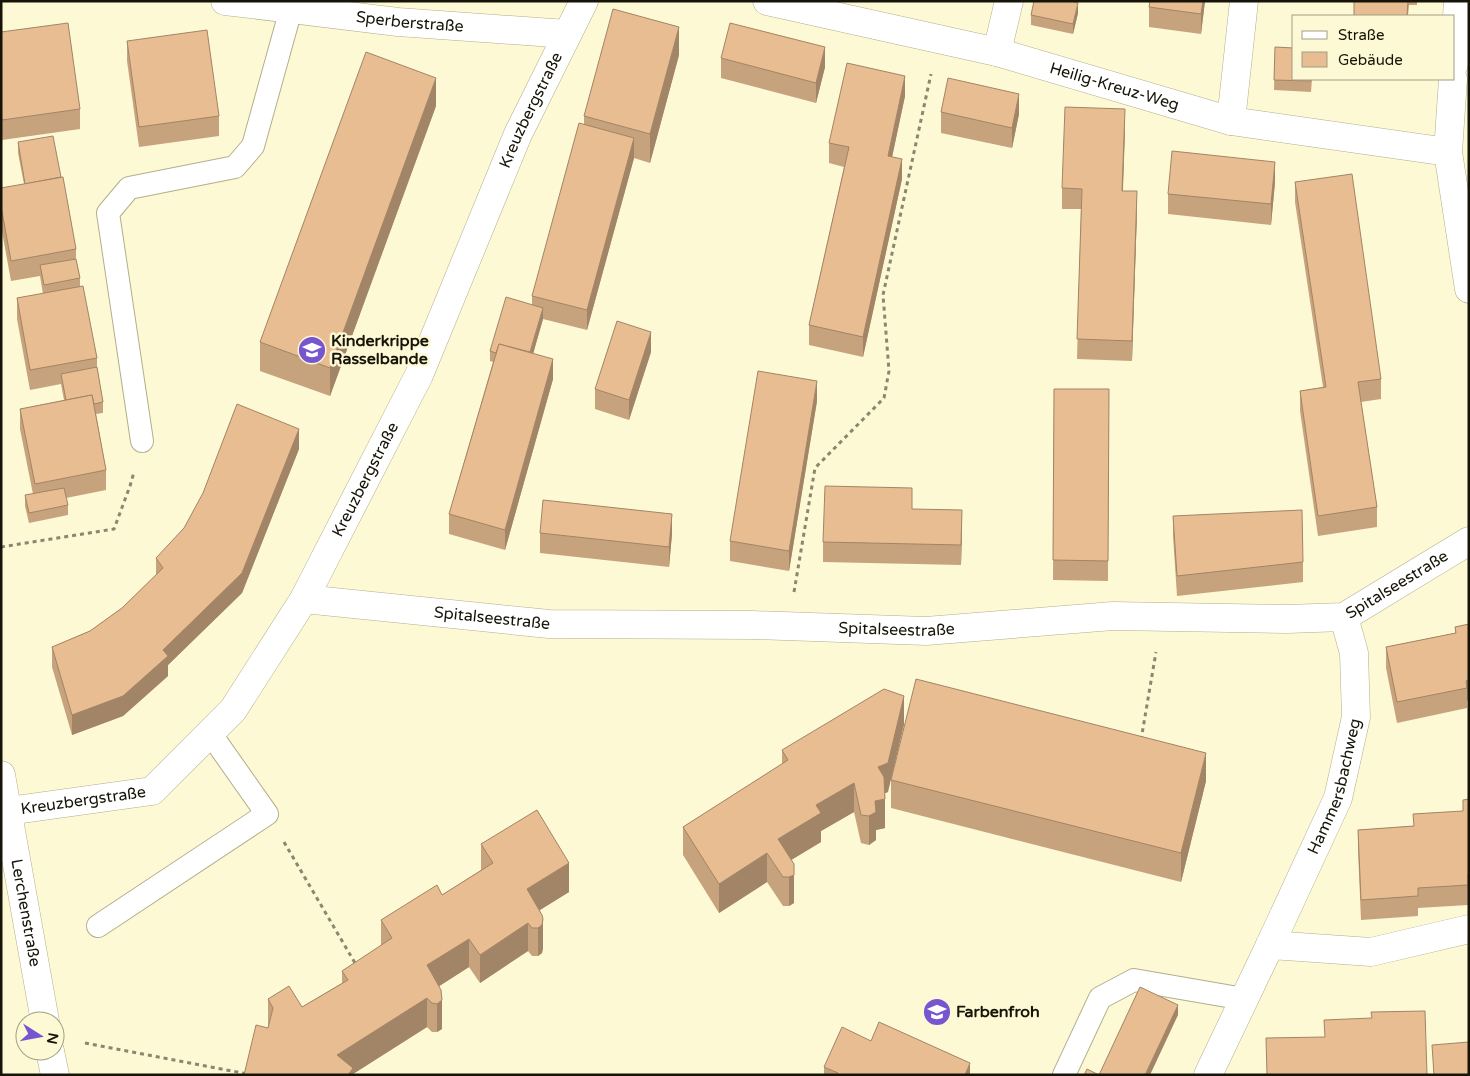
<svg xmlns="http://www.w3.org/2000/svg" width="1470" height="1076" viewBox="0 0 1470 1076" font-family="'Varela Round',sans-serif">
  <style>
    .lines { fill: none; stroke-linecap: round; stroke-linejoin: round }
    .lane-casing { stroke: #b3ae8c; stroke-width: 24 }
    .street-casing { stroke: #b3ae8c; stroke-width: 29 }
    .path { stroke: #8a876f; stroke-width: 3; stroke-dasharray: 4 4; stroke-linecap: butt }
    .lane { stroke: #fff; stroke-width: 22 }
    .street { stroke: #fff; stroke-width: 28 }
    .wall { fill: #c7a37d }
    .shaded-wall { fill: #a28466 }
    .building { fill: #e7bd91; stroke: #a28466 }
    .labels { text-anchor: middle; dominant-baseline: central; stroke-width: 5; stroke-linejoin: round; paint-order: stroke }
    .street-label { font-size: 16px; fill: #161408; stroke: #fdf9d5 }
    .poi-label { font-size: 16px; font-weight: bold; fill: #161408; stroke: #fdf9d5; text-anchor: start }
  </style>
  <rect width="100%" height="100%" fill="#fdf9d5"/>
  <g class="lines">
    <defs>
      <g id="lane">
        <polyline points="142,441 108,213 129,188 235,167 253,146 291,9"/>
        <polyline points="98,926 267,814 210,733"/>
        <polyline points="1064,1075 1100,998 1134,980 1244,999"/>
      </g>
      <g id="street">
        <path id="s1" d="M225,1L398,22L567,34"/>
        <path id="s2" d="M767,1L997,52L1231,121L1448,152"/>
        <polyline points="997,52 1009,1"/>
        <polyline points="1454,64 1458,1"/>
        <polyline points="1453,79 1448,152 1469,289"/>
        <polyline points="1231,121 1244,1"/>
        <path id="s3" d="M304,599L549,624L752,625L926,631L1113,616L1287,619L1344,617L1469,541"/>
        <path id="s4" d="M1,775L45,1021"/>
        <path id="s5" d="M8,811L152,791L233,710L304,599L419,375L518,134L584,1"/>
        <path id="s6" d="M1270,945L1338,798L1356,717L1354,653L1344,617"/>
        <polyline points="50,1051 55,1075"/>
        <polyline points="1208,1075 1270,945 1371,952 1469,929"/>
      </g>
    </defs>
    <use href="#lane" class="lane-casing"/>
    <use href="#street" class="street-casing"/>
    <g class="path">
      <polyline points="1,547 114,529 130,486 134,472"/>
      <polyline points="794,592 815,468 884,398 889,371 883,295 931,74"/>
      <polyline points="1141,740 1156,652"/>
      <polyline points="284,842 355,963"/>
      <polyline points="85,1043 248,1074"/>
    </g>
    <use href="#lane" class="lane"/>
    <use href="#street" class="street"/>
  </g>
  <g class="wall">
    <polygon points="1205,1 1201,34 1149,27 1149,7"/>
    <polygon points="1354,1 1417,1 1417,5 1409,5 1408,16 1354,16"/>
    <polygon points="1078,13 1073,34 1031,25 1031,15"/>
    <polygon points="1,32 80,109 80,129 2,140 1,131"/>
    <polygon points="127,41 219,116 219,136 139,147 127,61"/>
    <polygon points="1275,47 1312,79 1311,92 1274,90"/>
    <polygon points="679,55 650,163 634,158 587,330 543,319 533,353 553,379 505,550 449,534 449,514 493,362 490,361 490,351 532,305 532,296 584,124 584,116"/>
    <polygon points="721,58 825,67 816,103 721,78"/>
    <polygon points="905,96 892,157 902,179 863,357 809,345 809,325 844,167 829,163 829,143"/>
    <polygon points="436,106 330,396 260,371 260,342"/>
    <polygon points="941,112 1019,114 1012,148 941,133"/>
    <polygon points="1125,129 1123,191 1137,211 1132,361 1077,359 1081,209 1062,209 1062,188"/>
    <polygon points="18,142 61,177 76,249 76,259 80,278 80,287 97,358 97,367 103,402 103,413 96,414 106,470 106,490 66,498 68,505 68,515 29,523 25,506 25,495 33,494 20,429 20,409 64,400 61,384 30,390 17,319 17,298 43,294 40,276 11,281 1,226 1,188 24,184 18,153"/>
    <polygon points="1275,182 1271,225 1168,214 1168,194"/>
    <polygon points="1295,182 1381,379 1381,399 1361,402 1377,507 1377,527 1318,536 1300,411 1300,391 1323,387 1295,202"/>
    <polygon points="651,352 629,420 595,409 595,389"/>
    <polygon points="1054,389 1109,389 1108,581 1053,580"/>
    <polygon points="817,401 789,571 730,561 730,541"/>
    <polygon points="299,449 242,593 168,665 168,676 123,716 72,735 52,667 52,647 90,631 122,608 156,575 156,558"/>
    <polygon points="912,509 962,530 961,565 823,562 823,542"/>
    <polygon points="1173,516 1303,562 1303,582 1177,596 1173,536"/>
    <polygon points="540,533 672,534 669,567 540,553"/>
    <polygon points="1469,624 1469,700 1467,701 1467,708 1397,723 1386,668 1386,647 1455,633 1455,627"/>
    <polygon points="782,750 888,792 885,793 885,828 876,830 876,840 869,845 861,843 854,812 821,831 821,842 791,860 794,903 789,906 783,906 767,882 719,913 683,855 683,827 782,764"/>
    <polygon points="891,780 1206,781 1181,882 891,808"/>
    <polygon points="1469,799 1468,905 1418,908 1418,916 1361,920 1358,850 1358,830 1413,826 1463,811 1463,800"/>
    <polygon points="481,844 569,892 540,910 543,948 542,953 538,956 532,956 528,951 480,983 469,967 439,986 442,1029 437,1032 432,1032 427,1027 353,1074 353,1075 268,1028 268,999 302,1007 342,983 342,971 381,946 381,920 442,895 481,870"/>
    <polygon points="871,1041 970,1075 824,1075 824,1067"/>
  </g>
  <g class="shaded-wall">
    <polygon points="1203,1 1205,1 1201,34 1201,14"/>
    <polygon points="1078,3 1078,13 1073,34 1073,24"/>
    <polygon points="679,27 679,55 650,163 650,134"/>
    <polygon points="825,47 825,67 816,103 816,83"/>
    <polygon points="905,76 905,96 888,176 888,156"/>
    <polygon points="436,78 436,106 330,396 330,368"/>
    <polygon points="1019,94 1019,114 1012,148 1012,128"/>
    <polygon points="1125,109 1125,129 1122,211 1122,191"/>
    <polygon points="634,138 634,158 587,330 587,310"/>
    <polygon points="902,159 902,179 863,357 863,337"/>
    <polygon points="1275,162 1275,182 1271,225 1271,204"/>
    <polygon points="1137,191 1137,211 1132,361 1132,341"/>
    <polygon points="543,308 543,319 528,372 528,361"/>
    <polygon points="651,332 651,352 629,420 629,400"/>
    <polygon points="553,359 553,379 505,550 505,530"/>
    <polygon points="817,381 817,401 789,571 789,551"/>
    <polygon points="299,429 299,449 242,593 168,665 168,676 123,716 72,735 72,715 163,650"/>
    <polygon points="962,510 962,530 961,565 961,545"/>
    <polygon points="672,514 672,534 669,567 669,547"/>
    <polygon points="904,696 904,725 888,792 878,796 878,767"/>
    <polygon points="1206,753 1206,781 1181,882 1181,853"/>
    <polygon points="854,783 854,812 821,831 821,842 778,868 778,839 816,805"/>
    <polygon points="885,799 885,828 876,830 876,840 869,845 869,816 875,801"/>
    <polygon points="767,853 767,882 719,913 719,884"/>
    <polygon points="569,863 569,892 527,918 527,889"/>
    <polygon points="794,875 794,903 789,906 789,877"/>
    <polygon points="543,919 543,948 542,953 538,956 538,928"/>
    <polygon points="528,923 528,951 480,983 480,955"/>
    <polygon points="469,939 469,967 427,994 427,965"/>
    <polygon points="427,998 427,1027 353,1074 353,1075 337,1075 337,1055"/>
    <polygon points="442,1000 442,1029 437,1032 437,1004"/>
    <polygon points="1178,1005 1178,1015 1150,1075 1145,1075"/>
    <polygon points="970,1063 970,1075 965,1075"/>
  </g>
  <g class="building">
    <polygon points="1034,1 1071,1 1078,3 1073,24 1031,15"/>
    <polygon points="1150,1 1203,1 1201,14 1149,7"/>
    <polygon points="1354,1 1408,1 1407,16 1354,16"/>
    <polygon points="613,9 679,27 650,134 584,116"/>
    <polygon points="68,23 80,109 2,120 1,111 1,32"/>
    <polygon points="730,23 825,47 816,83 721,58"/>
    <polygon points="207,30 219,116 139,127 127,41"/>
    <polygon points="1275,47 1294,48 1294,79 1311,79 1311,81 1274,80"/>
    <polygon points="366,52 436,78 330,368 260,342"/>
    <polygon points="847,63 905,76 888,156 902,159 863,337 809,325 849,147 829,143"/>
    <polygon points="948,78 1019,94 1012,128 941,112"/>
    <polygon points="1065,107 1125,109 1122,191 1137,191 1132,341 1077,339 1082,189 1062,188"/>
    <polygon points="579,123 634,138 587,310 532,296"/>
    <polygon points="53,136 61,177 25,184 18,142"/>
    <polygon points="1172,151 1275,162 1271,204 1168,194"/>
    <polygon points="1352,174 1381,379 1358,382 1377,507 1318,516 1300,391 1326,387 1295,182"/>
    <polygon points="63,177 76,249 11,261 1,206 1,188"/>
    <polygon points="76,259 80,278 44,285 40,265"/>
    <polygon points="83,286 97,358 30,370 17,298"/>
    <polygon points="506,297 543,308 530,352 499,344 496,353 490,351"/>
    <polygon points="617,321 651,332 629,400 595,389"/>
    <polygon points="499,344 553,359 505,530 449,514"/>
    <polygon points="97,367 103,402 94,404 92,395 66,400 61,374"/>
    <polygon points="758,371 817,381 789,551 730,541"/>
    <polygon points="1054,389 1109,389 1108,561 1053,560"/>
    <polygon points="92,395 106,470 35,484 20,409"/>
    <polygon points="237,404 299,429 242,573 163,650 168,656 123,696 72,715 52,647 90,631 122,608 163,568 156,558 184,528 203,493"/>
    <polygon points="825,486 912,488 912,509 962,510 961,545 823,542"/>
    <polygon points="64,488 68,505 29,513 25,495"/>
    <polygon points="543,500 672,514 669,547 540,533"/>
    <polygon points="1302,510 1303,562 1177,576 1173,516"/>
    <polygon points="1469,624 1469,680 1466,681 1467,688 1397,702 1386,647 1456,633 1455,627"/>
    <polygon points="916,679 1206,753 1181,853 891,780"/>
    <polygon points="884,689 904,696 888,763 878,767 884,777 885,799 875,801 876,812 869,816 861,815 854,783 816,805 821,813 778,839 794,864 794,875 789,877 783,877 767,853 719,884 683,827 788,760 782,750"/>
    <polygon points="1469,799 1469,874 1468,874 1468,885 1418,888 1418,896 1361,900 1358,830 1414,826 1413,814 1463,811 1463,800"/>
    <polygon points="537,810 569,863 527,889 542,915 543,919 542,925 538,928 532,928 528,923 480,955 469,939 427,965 441,990 442,1000 437,1004 432,1003 427,998 337,1055 353,1068 348,1075 244,1075 256,1025 268,1028 273,1008 268,999 289,986 302,1007 348,980 342,971 392,938 381,920 437,885 442,895 493,863 481,844"/>
    <polygon points="1140,987 1178,1005 1145,1075 1099,1075"/>
    <polygon points="1425,1011 1427,1075 1267,1075 1266,1038 1325,1037 1324,1020 1372,1018 1371,1012"/>
    <polygon points="879,1022 970,1063 965,1075 837,1075 838,1073 824,1067 842,1027 871,1041"/>
    <polygon points="1469,1042 1469,1075 1434,1075 1432,1045"/>
    <polygon points="1087,1069 1099,1075 1084,1075"/>
  </g>
  <defs>
    <symbol id="school-disc" viewBox="-11 -11 22 22"><circle r="9.5" fill="#7755cf" stroke="#fdf9d5"/><path d="M0-5L7-2L0 1L-7-2ZM-4 1L0 2.5L4 1V4Q0 6-4 4Z" fill="#fff"/></symbol>
  </defs>
  <g fill-rule="evenodd">
    <use href="#school-disc" x="296" y="334" width="32" height="32"/>
    <use href="#school-disc" x="921" y="996" width="32" height="32"/>
  </g>
  <g class="labels">
    <g class="street-label">
      <text stroke="none"><textPath href="#s1" startOffset="186">Sperberstraße</textPath></text>
      <text stroke="none"><textPath href="#s2" startOffset="358">Heilig-Kreuz-Weg</textPath></text>
      <text stroke="none"><textPath href="#s5" startOffset="931">Kreuzbergstraße</textPath></text>
      <text stroke="none"><textPath href="#s5" startOffset="526">Kreuzbergstraße</textPath></text>
      <text stroke="none"><textPath href="#s3" startOffset="1104">Spitalseestraße</textPath></text>
      <text stroke="none"><textPath href="#s3" startOffset="189">Spitalseestraße</textPath></text>
      <text stroke="none"><textPath href="#s3" startOffset="594">Spitalseestraße</textPath></text>
      <text stroke="none"><textPath href="#s6" startOffset="172">Hammersbachweg</textPath></text>
      <text stroke="none"><textPath href="#s5" startOffset="76">Kreuzbergstraße</textPath></text>
      <text stroke="none"><textPath href="#s4" startOffset="140">Lerchenstraße</textPath></text>
    </g>
    <g class="poi-label">
      <text x="331" y="341">Kinderkrippe<tspan x="331" dy="18">Rasselbande</tspan></text>
      <text x="956" y="1012">Farbenfroh</text>
    </g>
  </g>
  <rect width="1470" height="1076" fill="none" stroke="#161408" stroke-width="5"/>
  <rect x="1292" y="15" width="162" height="65" fill="#fdf9d5" stroke="#a19d83"/>
  <rect x="1302" y="31" width="25" height="8" fill="#ffffff" stroke="#a19d83"/>
  <text x="1338" y="40" font-size="15" fill="#161408">Straße</text>
  <rect x="1302" y="52" width="25" height="15" fill="#e7bd91" stroke="#a19d83"/>
  <text x="1338" y="65" font-size="15" fill="#161408">Gebäude</text>
  <g transform="translate(40 1036) rotate(101)"><circle r="24" fill="#fdf9d5" stroke="#a19d83"/>
  <path d="M0-4L9 19L0 12L-9 19Z" fill="#7755cf"/>
  <text y="-8" font-size="14" font-weight="bold" text-anchor="middle" fill="#161408">N</text>
  </g>
</svg>
